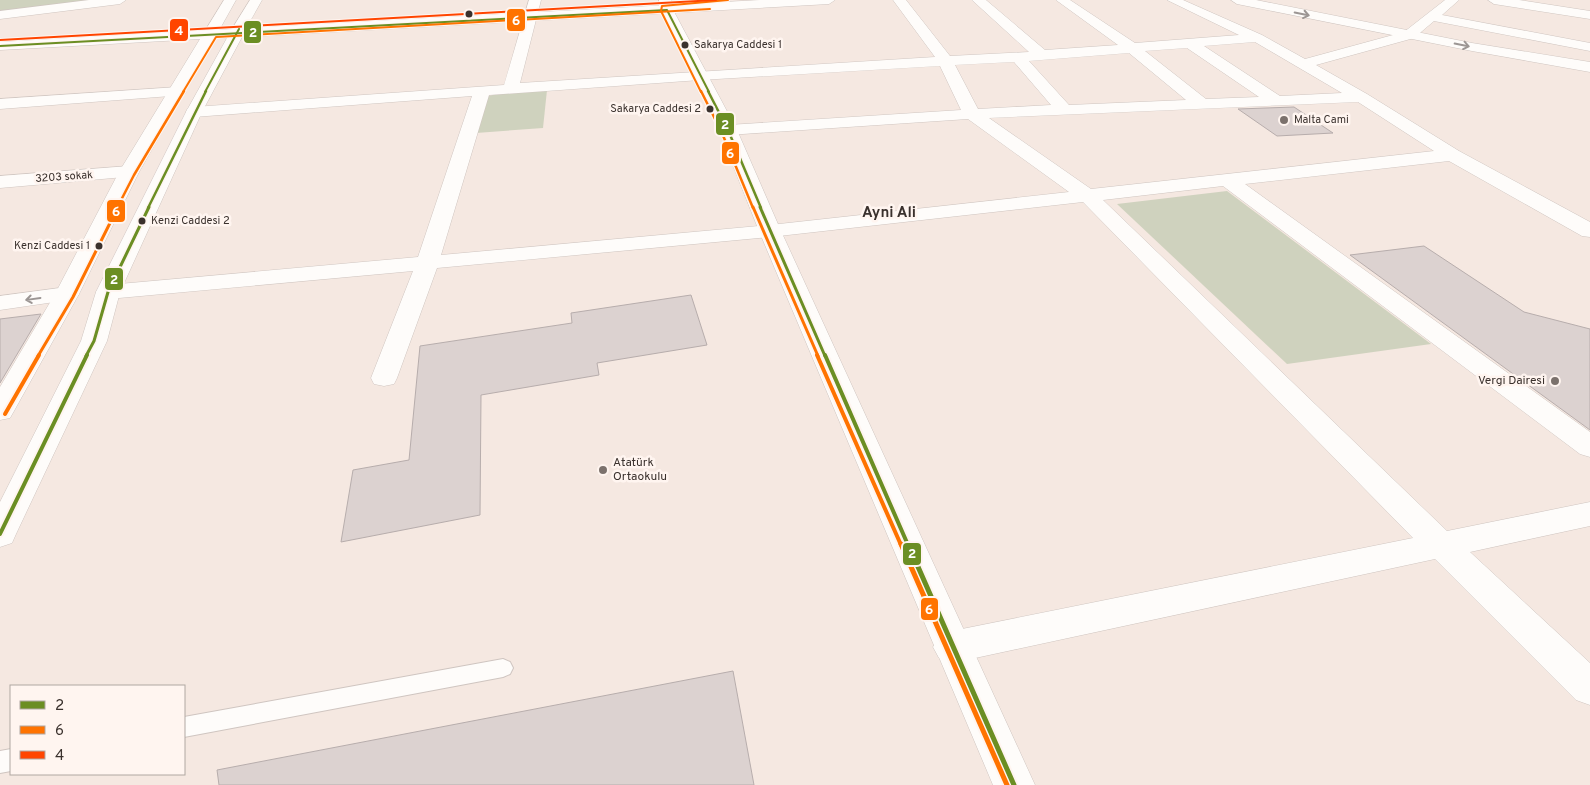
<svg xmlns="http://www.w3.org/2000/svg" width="1590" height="785" viewBox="0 0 1590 785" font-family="Overpass,sans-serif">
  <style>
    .green { fill: #cfd2be }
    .building { fill: #dcd2d0; stroke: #b7adac }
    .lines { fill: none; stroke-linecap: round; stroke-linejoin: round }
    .lane-casing { stroke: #cfc5c0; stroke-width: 2 }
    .street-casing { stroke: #cfc5c0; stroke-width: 1 }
    .secondary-casing { stroke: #cfc5c0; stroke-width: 1 }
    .primary-casing { stroke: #cfc5c0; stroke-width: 1 }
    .lane { fill: #fefcfa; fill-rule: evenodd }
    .street { fill: #fefcfa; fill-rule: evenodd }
    .secondary { fill: #fefcfa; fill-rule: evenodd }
    .primary { fill: #fefcfa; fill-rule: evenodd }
    .bus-1-far4-casing { stroke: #fff5f0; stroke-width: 4 }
    .bus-1-far3-casing { stroke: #fff5f0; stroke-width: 5 }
    .bus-1-far2-casing { stroke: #fff5f0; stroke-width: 6 }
    .bus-1-far1-casing { stroke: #fff5f0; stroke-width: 8 }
    .bus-1-casing { stroke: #fff5f0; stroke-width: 9 }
    .bus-2-far4-casing { stroke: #fff5f0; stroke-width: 4 }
    .bus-2-far3-casing { stroke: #fff5f0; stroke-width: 5 }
    .bus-2-far2-casing { stroke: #fff5f0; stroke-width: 6 }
    .bus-2-far1-casing { stroke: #fff5f0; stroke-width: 8 }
    .bus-2-casing { stroke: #fff5f0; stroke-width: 9 }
    .bus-3-casing { stroke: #fff5f0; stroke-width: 4 }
    .bus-1-far4 { stroke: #6b8e23; stroke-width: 2 }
    .bus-1-far3 { stroke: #6b8e23; stroke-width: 2.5 }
    .bus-1-far2 { stroke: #6b8e23; stroke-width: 3 }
    .bus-1-far1 { stroke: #6b8e23; stroke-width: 4 }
    .bus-1 { stroke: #6b8e23; stroke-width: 5 }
    .bus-2-far4 { stroke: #ff7300; stroke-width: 2 }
    .bus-2-far3 { stroke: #ff7300; stroke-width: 2.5 }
    .bus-2-far2 { stroke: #ff7300; stroke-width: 3 }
    .bus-2-far1 { stroke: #ff7300; stroke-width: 4 }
    .bus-2 { stroke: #ff7300; stroke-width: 5 }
    .bus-3 { stroke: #ff4500; stroke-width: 2 }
    .oneway { stroke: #9c9694 }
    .bus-dot { fill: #3a312d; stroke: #fff5f0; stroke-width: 2 }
    .poi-dot { fill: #7b716c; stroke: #fff5f0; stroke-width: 2 }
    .labels { text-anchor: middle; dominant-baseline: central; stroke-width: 5; stroke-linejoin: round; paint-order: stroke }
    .bus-label { font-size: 11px; fill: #3a312d; stroke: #fff5f0; text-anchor: start }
    .far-poi-label { font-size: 11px; fill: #3a312d; stroke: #fff5f0; text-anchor: start }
    .far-street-label { font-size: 11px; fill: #3a312d; stroke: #fff5f0 }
    .poi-label { font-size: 12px; fill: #3a312d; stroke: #fff5f0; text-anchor: end }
    .far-district-label { font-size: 15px; font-weight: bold; fill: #3a312d; stroke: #fff5f0 }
    .line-badge { stroke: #fff5f0; stroke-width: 2 }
    .badge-label { font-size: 14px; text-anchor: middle; font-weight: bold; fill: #fff }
  </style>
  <rect width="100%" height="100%" fill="#f5e8e1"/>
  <g class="green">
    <polygon points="0,0 99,0 0,12"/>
    <polygon points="547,90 543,128 476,133 488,96 507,92"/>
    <polygon points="1227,191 1431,344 1287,364 1117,204"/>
  </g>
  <g class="building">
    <polygon points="1294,107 1333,133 1277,136 1238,109"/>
    <polygon points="1424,246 1524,312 1590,329 1590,430 1350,255"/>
    <polygon points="691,295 707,345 597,363 599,375 481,395 480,515 341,542 353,470 409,460 420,346 572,323 571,313"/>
    <polygon points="41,314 0,383 0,319"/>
    <polygon points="733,671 754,785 219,785 217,770"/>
  </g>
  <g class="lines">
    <defs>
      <g id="lane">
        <polygon points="503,659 510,662 513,668 510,674 503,677 184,737 184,717"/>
        <polygon points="11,749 11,771 0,773 0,751"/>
      </g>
      <g id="street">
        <polygon points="89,0 126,0 120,4 0,19 0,11"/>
        <path d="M529,0H541L520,83L935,57L893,0H906L950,56L1029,52L972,0H986L1045,50L1118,45L1056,0H1070L1135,43L1239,35L1167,0H1183L1262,35L1305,59L1404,32L1445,0H1459L1442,15L1590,43V51L1434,21L1414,38L1316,65L1367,94L1459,151L1590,222V237L1582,236L1449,161L1245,184L1590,432V457L1580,454L1223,186L1103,200L1447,531L1590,502V526L1470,552L1590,663V705L1576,700L1435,559L952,663L939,658L933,647L939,636L952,631L1413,538L1083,202L770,237L437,268L397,378L394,384L384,386L374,384L371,378L413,271L108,299L100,297L96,292L100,287L108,285L418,257L472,96L194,117L188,116L186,112L188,108L194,107L504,85ZM1255,42L1342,93L1280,96L1204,46ZM1187,48L1259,97L1206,99L1145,51ZM1129,53L1186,100L1069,105L1029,61ZM1014,62L1051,105L978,109L955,65ZM940,66L961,110L728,125L722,126L719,130L722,134L728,135L968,119L1069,192L770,225L441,255L489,95L700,80ZM1358,102L1434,151L1091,189L989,118Z"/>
        <polygon points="1488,0 1519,0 1590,11 1590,19 1494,4"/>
        <polygon points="178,87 184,89 186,92 184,95 0,109 0,99"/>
        <polygon points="129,166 136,168 139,172 136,176 0,188 0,176"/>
      </g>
      <g id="secondary">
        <polygon points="224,0 236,0 217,34 207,34 205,31"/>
        <polygon points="250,0 262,0 244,32 234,32 232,29"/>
        <polygon points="659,0 671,0 671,6 737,130 781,231 1035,785 993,785 759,231 719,130 659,6"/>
        <polygon points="1231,0 1256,0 1472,43 1590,62 1590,72 1472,51 1237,4"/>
        <polygon points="67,287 75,289 79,294 75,299 0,310 0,296"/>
      </g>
      <polygon id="primary" points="760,0 835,0 829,4 242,37 202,112 120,292 107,341 16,534 12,543 0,547 0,502 81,341 96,292 186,112 227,38 215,38 139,172 79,294 14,411 10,418 0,420 0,387 55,294 119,172 200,39 0,50 0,42 206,30 212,27 218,30 232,29 239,25 245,28"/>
    </defs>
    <use href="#lane" class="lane-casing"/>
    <use href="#street" class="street-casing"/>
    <use href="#secondary" class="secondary-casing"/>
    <use href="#primary" class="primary-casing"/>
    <use href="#lane" class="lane"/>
    <use href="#street" class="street"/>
    <use href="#secondary" class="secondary"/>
    <use href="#primary" class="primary"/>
    <defs>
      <g id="bus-1-far4">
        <polyline points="0,46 667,10 709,92"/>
        <polyline points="205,92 239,29"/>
      </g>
      <g id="bus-1-far3">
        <polyline points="708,91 728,130 761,208"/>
        <polyline points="148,208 206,91"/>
      </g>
      <g id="bus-1-far2">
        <polyline points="760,207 825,356"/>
        <polyline points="86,356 94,341 108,292 149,207"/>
      </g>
      <g id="bus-1-far1">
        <polyline points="825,355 908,545"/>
        <polyline points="0,534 87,355"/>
      </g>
      <polyline id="bus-1" points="908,544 1014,785"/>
      <g id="bus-2-far4">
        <polyline points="183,92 216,37 710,9"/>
        <polyline points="701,92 661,11 662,6 728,0"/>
      </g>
      <g id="bus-2-far3">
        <polyline points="701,91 722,133 753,208"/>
        <polyline points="117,208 134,175 184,91"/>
      </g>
      <g id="bus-2-far2">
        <polyline points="753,207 818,356"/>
        <polyline points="38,356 73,297 118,207"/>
      </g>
      <g id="bus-2-far1">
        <polyline points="817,355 901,545"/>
        <polyline points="5,414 39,355"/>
      </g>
      <polyline id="bus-2" points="901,544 1007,785"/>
      <polyline id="bus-3" points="0,40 716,0"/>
    </defs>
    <use href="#bus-1-far4" class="bus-1-far4-casing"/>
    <use href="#bus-1-far3" class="bus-1-far3-casing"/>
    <use href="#bus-1-far2" class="bus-1-far2-casing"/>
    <use href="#bus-1-far1" class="bus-1-far1-casing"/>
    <use href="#bus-1" class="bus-1-casing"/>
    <use href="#bus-2-far4" class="bus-2-far4-casing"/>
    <use href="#bus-2-far3" class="bus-2-far3-casing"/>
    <use href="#bus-2-far2" class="bus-2-far2-casing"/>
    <use href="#bus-2-far1" class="bus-2-far1-casing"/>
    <use href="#bus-2" class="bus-2-casing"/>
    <use href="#bus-3" class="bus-3-casing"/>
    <use href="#bus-1-far4" class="bus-1-far4"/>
    <use href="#bus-1-far3" class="bus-1-far3"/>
    <use href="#bus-1-far2" class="bus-1-far2"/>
    <use href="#bus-1-far1" class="bus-1-far1"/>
    <use href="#bus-1" class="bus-1"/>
    <use href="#bus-2-far4" class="bus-2-far4"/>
    <use href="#bus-2-far3" class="bus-2-far3"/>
    <use href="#bus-2-far2" class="bus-2-far2"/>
    <use href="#bus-2-far1" class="bus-2-far1"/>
    <use href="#bus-2" class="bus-2"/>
    <use href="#bus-3" class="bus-3"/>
  </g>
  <defs><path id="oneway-shaft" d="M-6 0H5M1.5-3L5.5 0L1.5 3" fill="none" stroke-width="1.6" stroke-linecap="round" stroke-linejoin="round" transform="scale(1.25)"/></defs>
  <g class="oneway">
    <use href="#oneway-shaft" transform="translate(1302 14) rotate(12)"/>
    <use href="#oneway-shaft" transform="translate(1462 45) rotate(11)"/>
    <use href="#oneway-shaft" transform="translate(33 299) rotate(172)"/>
  </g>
  <g class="bus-dot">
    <circle cx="469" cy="14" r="4.5"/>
    <circle cx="685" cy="45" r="4.5"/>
    <circle cx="710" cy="109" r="4.5"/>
    <circle cx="142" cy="221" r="4.5"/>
    <circle cx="99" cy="246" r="4.5"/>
  </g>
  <g class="poi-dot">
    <circle cx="1284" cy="120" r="5"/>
    <circle cx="1555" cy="381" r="5"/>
    <circle cx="603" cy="470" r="5"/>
  </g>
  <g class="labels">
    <g class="bus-label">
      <text x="694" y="45">Sakarya Caddesi 1</text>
      <text x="701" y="109" text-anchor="end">Sakarya Caddesi 2</text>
      <text x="151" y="221">Kenzi Caddesi 2</text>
      <text x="90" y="246" text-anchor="end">Kenzi Caddesi 1</text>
    </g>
    <g class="far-poi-label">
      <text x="1294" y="120">Malta Cami</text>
    </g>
    <g class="far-street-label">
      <text transform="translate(64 177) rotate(-4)">3203 sokak</text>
    </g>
    <g class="poi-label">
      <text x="1545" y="381">Vergi Dairesi</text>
      <text x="613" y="463" text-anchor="start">Atatürk<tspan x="613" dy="14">Ortaokulu</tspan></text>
    </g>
    <g class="far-district-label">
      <text x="889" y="213">Ayni Ali</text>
    </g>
  </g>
  <g class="line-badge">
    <rect x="506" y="8" width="20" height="24" rx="5" fill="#ff7300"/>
    <rect x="169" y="18" width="20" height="24" rx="5" fill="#ff4500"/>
    <rect x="243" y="20" width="19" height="24" rx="5" fill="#6b8e23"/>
    <rect x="715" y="112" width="20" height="24" rx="5" fill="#6b8e23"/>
    <rect x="721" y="141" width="19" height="24" rx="5" fill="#ff7300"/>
    <rect x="106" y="199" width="20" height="24" rx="5" fill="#ff7300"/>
    <rect x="104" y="267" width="20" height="24" rx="5" fill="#6b8e23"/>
    <rect x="902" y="542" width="20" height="24" rx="5" fill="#6b8e23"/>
    <rect x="920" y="597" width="19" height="24" rx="5" fill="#ff7300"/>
  </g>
  <g class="badge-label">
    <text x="516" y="25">6</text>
    <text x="179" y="35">4</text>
    <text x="253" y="37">2</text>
    <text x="725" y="129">2</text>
    <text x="730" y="158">6</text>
    <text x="116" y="216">6</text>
    <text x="114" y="284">2</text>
    <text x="912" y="558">2</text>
    <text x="929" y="614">6</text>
  </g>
  <rect x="10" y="685" width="175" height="90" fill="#fff5f0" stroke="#b0a7a2"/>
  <rect x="20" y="701" width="25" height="8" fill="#6b8e23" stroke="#b0a7a2"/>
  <text x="55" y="710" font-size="15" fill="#3a312d">2</text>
  <rect x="20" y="726" width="25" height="8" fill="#ff7300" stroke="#b0a7a2"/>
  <text x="55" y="735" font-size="15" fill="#3a312d">6</text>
  <rect x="20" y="751" width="25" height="8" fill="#ff4500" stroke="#b0a7a2"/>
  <text x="55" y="760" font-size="15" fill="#3a312d">4</text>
</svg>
